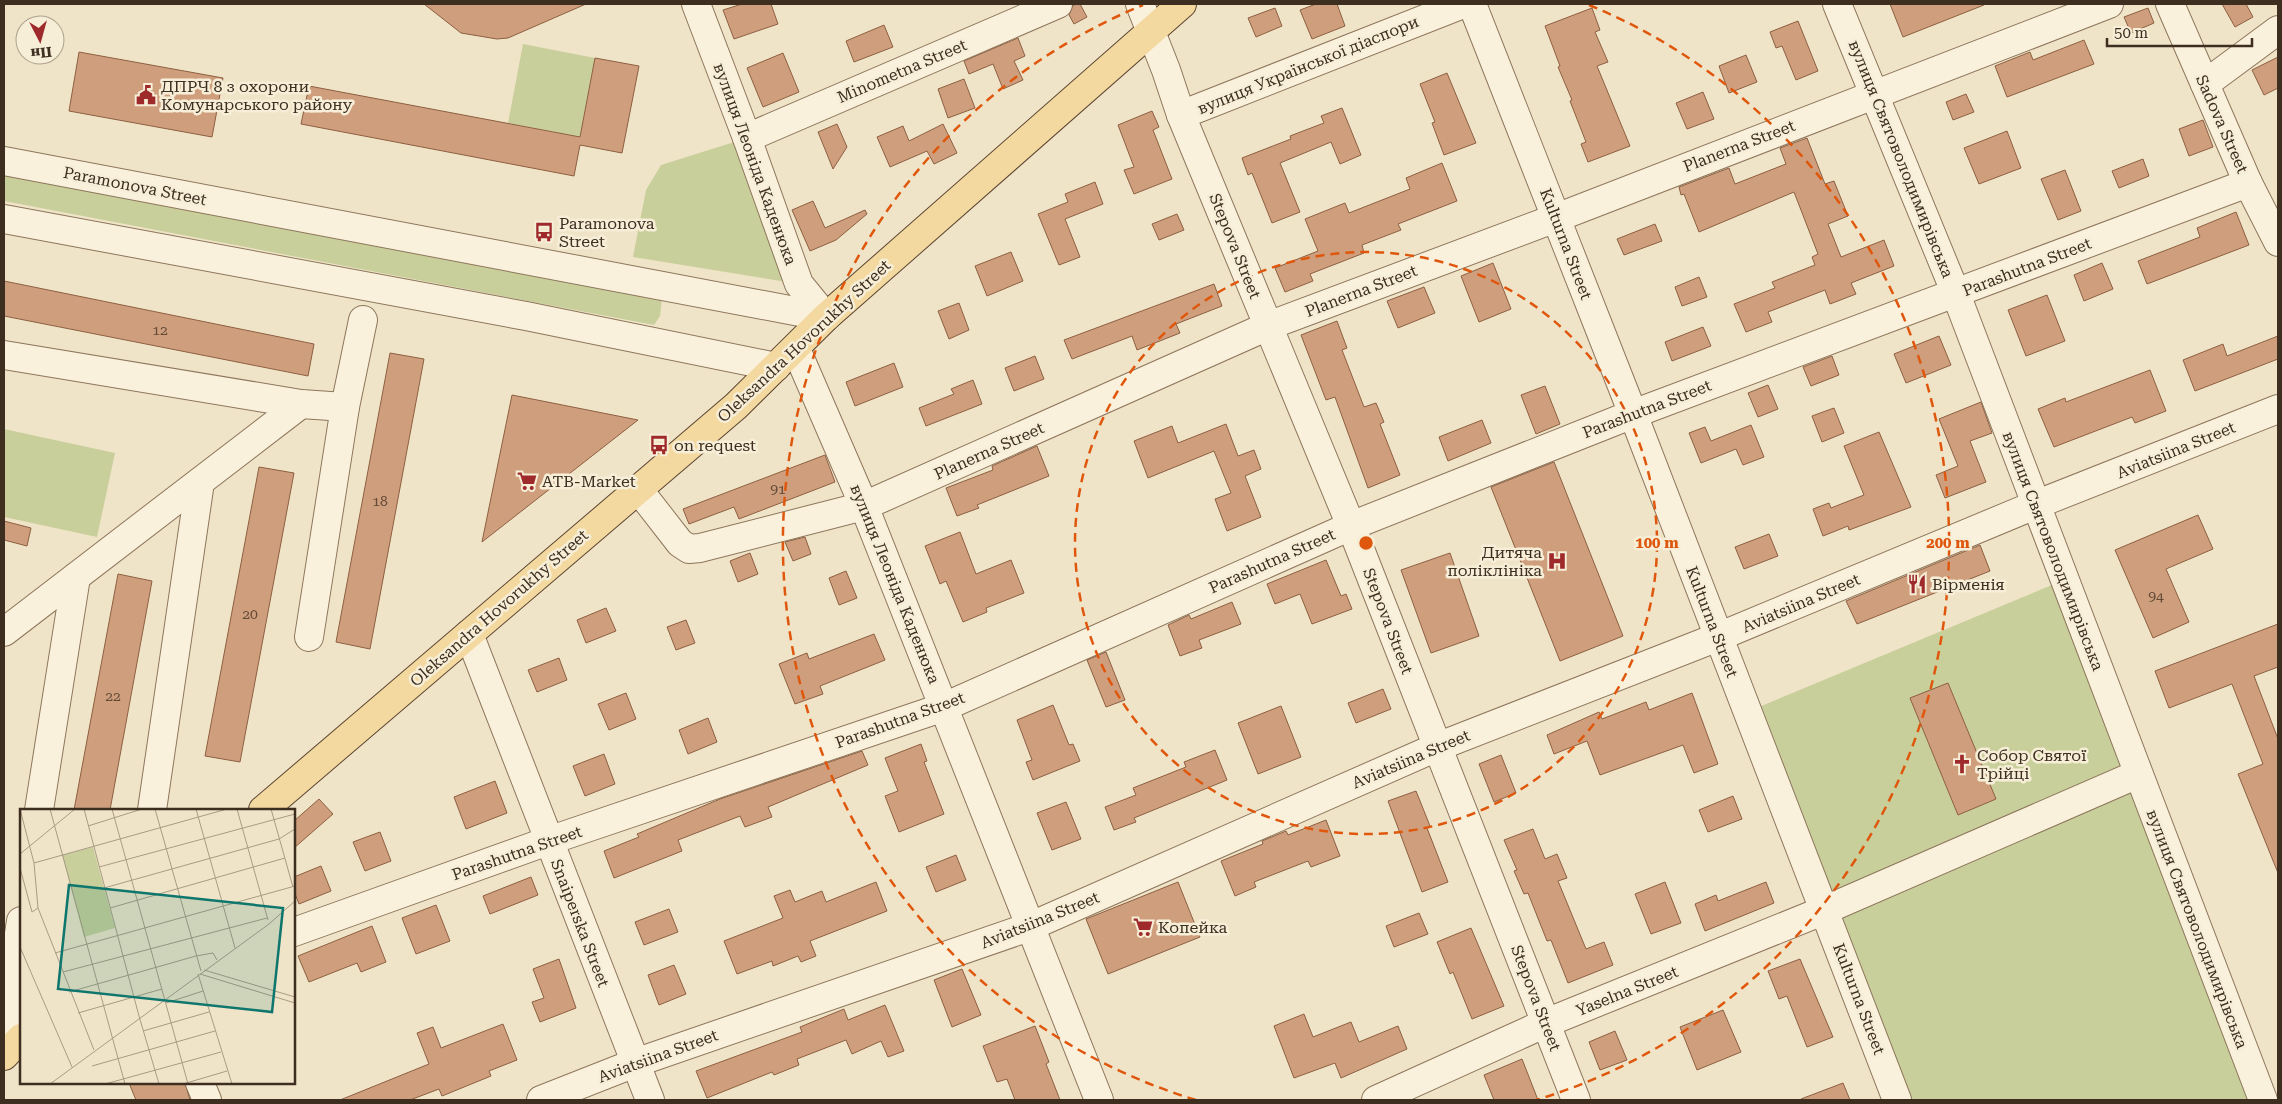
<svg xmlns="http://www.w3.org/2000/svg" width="2282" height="1104" viewBox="0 0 2282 1104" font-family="'Roboto Serif',serif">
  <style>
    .green { fill: #c9cf9b }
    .building { fill: #cf9f7d; stroke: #8d5f41 }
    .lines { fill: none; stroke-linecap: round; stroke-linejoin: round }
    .minor-casing { stroke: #8d765c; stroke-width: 30 }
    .major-casing { stroke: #5b4430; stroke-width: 30 }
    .minor { stroke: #faf1dc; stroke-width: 28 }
    .major { stroke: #f3d9a0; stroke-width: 28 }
    .ring { fill: none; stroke: #df570d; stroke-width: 2.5; stroke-dasharray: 9 6 }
    .labels { text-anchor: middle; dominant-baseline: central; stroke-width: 5; stroke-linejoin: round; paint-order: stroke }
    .number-label { font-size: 14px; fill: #624a37 }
    .street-label { font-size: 16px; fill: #3d2e20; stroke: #f7eed8 }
    .poi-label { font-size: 16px; fill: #3d2e20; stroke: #f7eed8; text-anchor: start }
    .inset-road { fill: none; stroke: #a89b85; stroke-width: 1 }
    .view { fill: #0f766e; fill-opacity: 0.15; stroke: #0f766e; stroke-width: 2.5 }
    .inset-edge { fill: none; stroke: #3d2e20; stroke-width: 2.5 }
    .centre { fill: #df570d; stroke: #f7eed8; stroke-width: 2.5 }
    .ring-label { font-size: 15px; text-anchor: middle; font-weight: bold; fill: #df570d; stroke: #f7eed8; stroke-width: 5; stroke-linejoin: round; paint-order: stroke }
  </style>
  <rect width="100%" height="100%" fill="#f0e4c8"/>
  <g class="green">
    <polygon points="523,44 595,58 580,137 508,123"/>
    <polygon points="747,138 799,284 633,257 646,190 661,165"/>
    <polygon points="4,172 662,297 660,316 654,325 4,201"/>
    <polygon points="4,429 115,453 97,537 4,517"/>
    <polygon points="2064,580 2263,1100 1897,1100 1747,712"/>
  </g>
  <g class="building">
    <polygon points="424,4 586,4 508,38 497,39 461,33"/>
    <polygon points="742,4 771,4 778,24 734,39 723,10"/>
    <polygon points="1080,4 1087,17 1074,24 1069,15 1073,5"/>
    <polygon points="1316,4 1337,4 1345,26 1312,39 1300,10"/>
    <polygon points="1890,4 1984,4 1984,5 1903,37"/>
    <polygon points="2222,4 2246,4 2253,17 2235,27"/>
    <polygon points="1275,8 1282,26 1256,37 1248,18"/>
    <polygon points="1592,8 1600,30 1595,32 1608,62 1597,66 1630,146 1588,162 1581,144 1586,142 1570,101 1572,100 1558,67 1560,66 1545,26"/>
    <polygon points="2148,8 2154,23 2131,33 2124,17"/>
    <polygon points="1798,21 1818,71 1796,80 1782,46 1776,48 1770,32"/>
    <polygon points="884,25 893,47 854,62 846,41"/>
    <polygon points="1018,38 1025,56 1014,61 1023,80 1003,89 993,64 969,74 964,61"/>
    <polygon points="2084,40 2094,64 2007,97 1995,66 2030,52 2033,60"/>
    <polygon points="79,52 223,78 212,137 69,111"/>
    <polygon points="783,53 799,92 763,107 747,68"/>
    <polygon points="1746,55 1757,82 1729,93 1719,66"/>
    <polygon points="2278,57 2278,88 2264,95 2252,70"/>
    <polygon points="595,58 639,66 622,153 580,145 574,176 301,124 309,86 580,137"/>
    <polygon points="1447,73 1476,143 1444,155 1432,123 1435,122 1420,84"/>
    <polygon points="964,79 975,108 948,118 938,89"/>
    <polygon points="1703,92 1714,119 1687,129 1676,103"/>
    <polygon points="1966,94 1974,112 1953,120 1946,102"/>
    <polygon points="1342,108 1361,155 1340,164 1331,142 1280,163 1300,212 1272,223 1252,173 1248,175 1242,158 1291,139 1290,136 1324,123 1321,116"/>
    <polygon points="1152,111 1159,127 1153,130 1172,179 1134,194 1124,170 1134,167 1118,125"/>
    <polygon points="2203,120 2213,147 2189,156 2179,129"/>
    <polygon points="837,124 847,147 833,169 818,132"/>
    <polygon points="943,124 957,153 934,164 927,151 890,167 877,137 903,126 909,141"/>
    <polygon points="2007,131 2021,168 1979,184 1964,148"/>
    <polygon points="1807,138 1825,184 1834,181 1848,216 1828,224 1841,257 1884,240 1894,266 1851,283 1856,294 1830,304 1825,290 1768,312 1772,322 1746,332 1734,304 1775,288 1772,282 1815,265 1812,257 1818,254 1794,192 1699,232 1684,194 1681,195 1679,187 1729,168 1735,184 1786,164 1780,148"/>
    <polygon points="2143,159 2149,176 2119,188 2112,171"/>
    <polygon points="1442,163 1457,201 1398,224 1401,230 1362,245 1364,253 1310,274 1313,281 1285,292 1275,268 1318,251 1305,219 1345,203 1349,213 1410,189 1406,178"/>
    <polygon points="2065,170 2081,211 2058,220 2041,179"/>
    <polygon points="1095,182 1103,204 1065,219 1080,257 1059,265 1038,214 1068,202 1065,194"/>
    <polygon points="813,201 825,228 865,210 867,214 836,240 810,251 792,210"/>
    <polygon points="2236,212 2249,245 2147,284 2138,261 2200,237 2197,228"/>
    <polygon points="1177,214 1184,230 1159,240 1152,224"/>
    <polygon points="1655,224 1662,241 1624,255 1617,239"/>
    <polygon points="1011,252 1023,281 987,296 975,266"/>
    <polygon points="1493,263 1511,309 1479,322 1461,276"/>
    <polygon points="2102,263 2113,289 2084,301 2074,275"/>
    <polygon points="1699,277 1707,297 1682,306 1675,287"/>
    <polygon points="4,281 314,344 308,376 4,316"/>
    <polygon points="1214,284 1222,306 1176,324 1180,333 1137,350 1132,336 1072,359 1064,340"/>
    <polygon points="1424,287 1435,313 1398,328 1387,301"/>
    <polygon points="2047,295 2065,341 2026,356 2008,310"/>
    <polygon points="959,303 969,330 949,339 938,311"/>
    <polygon points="1337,321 1347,348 1342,350 1364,407 1376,403 1384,422 1380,424 1400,475 1368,488 1335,397 1326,400 1301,335"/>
    <polygon points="1703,327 1711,346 1672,361 1665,342"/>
    <polygon points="1939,336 1951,365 1906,383 1894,354"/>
    <polygon points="2278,336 2278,359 2195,391 2183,360 2223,344 2227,356"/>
    <polygon points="390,353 424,359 370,649 336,642"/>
    <polygon points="1035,356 1044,379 1014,391 1005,368"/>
    <polygon points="1832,356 1839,375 1811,386 1803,367"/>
    <polygon points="894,363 903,387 855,406 846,382"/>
    <polygon points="2150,370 2166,411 2135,423 2132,417 2054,447 2038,409 2065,398 2066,402"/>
    <polygon points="973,380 982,404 926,426 919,408 954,394 951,389"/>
    <polygon points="1768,385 1778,409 1758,417 1748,393"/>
    <polygon points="1545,386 1560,424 1536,434 1521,395"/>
    <polygon points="512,395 638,420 482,542"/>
    <polygon points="1981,402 1992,433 1970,441 1986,482 1945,498 1936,475 1958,466 1939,419"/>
    <polygon points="1834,408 1844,433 1822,442 1812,416"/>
    <polygon points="1482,420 1491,443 1448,461 1439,437"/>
    <polygon points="1226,424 1238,456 1254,450 1261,469 1245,476 1261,517 1227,531 1215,499 1231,493 1214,451 1148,478 1134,441 1172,426 1178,443"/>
    <polygon points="1751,425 1764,457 1743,465 1736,449 1701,463 1689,433 1705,427 1711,441"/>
    <polygon points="1879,432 1911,507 1849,530 1848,526 1823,536 1813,509 1829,503 1831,508 1864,495 1844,446"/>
    <polygon points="1037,446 1049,476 977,505 979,508 957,516 946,488 993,470 992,466"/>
    <polygon points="825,455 835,482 739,519 734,507 689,524 683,509"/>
    <polygon points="1554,462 1623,636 1560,661 1491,487"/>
    <polygon points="259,467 294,473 240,762 205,756"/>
    <polygon points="2198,515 2213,549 2166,569 2189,622 2153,638 2115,550"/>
    <polygon points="4,521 31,528 27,546 4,540"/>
    <polygon points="960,532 976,574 1011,560 1024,593 986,608 987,612 963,622 946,581 940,584 925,546"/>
    <polygon points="1769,534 1778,556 1744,569 1735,547"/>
    <polygon points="805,537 811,554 793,561 785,542"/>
    <polygon points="1980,545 1990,571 1857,624 1846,601"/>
    <polygon points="750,553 758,574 738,582 730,561"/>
    <polygon points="1450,553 1479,636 1431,653 1401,570"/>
    <polygon points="1326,560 1341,596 1346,594 1352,609 1312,624 1300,594 1275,604 1267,584"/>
    <polygon points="846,571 857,598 839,605 829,578"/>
    <polygon points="118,574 152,581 110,810 74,810"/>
    <polygon points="1232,602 1241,624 1199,640 1202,648 1180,656 1168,625 1189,615 1191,619"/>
    <polygon points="606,608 616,631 586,643 577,620"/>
    <polygon points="686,620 695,643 676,650 667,627"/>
    <polygon points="2278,624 2278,667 2254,676 2278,739 2278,873 2238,774 2263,764 2232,684 2169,708 2155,671"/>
    <polygon points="874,634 885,660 820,686 823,694 795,704 779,664 807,653 809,659"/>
    <polygon points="1106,652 1125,700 1106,707 1087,660"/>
    <polygon points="559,658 567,680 537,692 528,670"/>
    <polygon points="1948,683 1996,799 1958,815 1910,698"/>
    <polygon points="1383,689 1391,709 1356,723 1348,703"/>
    <polygon points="626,693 636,719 609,730 598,704"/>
    <polygon points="1692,693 1718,764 1694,773 1683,745 1600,775 1587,741 1554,754 1547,735 1599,712 1602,719 1646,702 1649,710"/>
    <polygon points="1053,705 1069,745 1073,744 1080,761 1033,780 1026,762 1032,760 1017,720"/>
    <polygon points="1281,706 1301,757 1258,774 1238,723"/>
    <polygon points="708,718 717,742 688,754 679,730"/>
    <polygon points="921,744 927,761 924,762 944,814 899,832 885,796 898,791 885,758"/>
    <polygon points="1215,750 1227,780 1134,818 1136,822 1114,830 1105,807 1136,795 1133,788 1186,767 1184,762"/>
    <polygon points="862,751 868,765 768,807 772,817 745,827 740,816 678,840 682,851 614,878 604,851 639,837 637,834 720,799"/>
    <polygon points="604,754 615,784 585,796 573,766"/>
    <polygon points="1501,755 1516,793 1494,802 1479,764"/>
    <polygon points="495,781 507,813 466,829 454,797"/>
    <polygon points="1416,791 1430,826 1427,828 1448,882 1422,892 1388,801"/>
    <polygon points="1733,796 1742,819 1708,832 1699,810"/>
    <polygon points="319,799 333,814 294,848 294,821"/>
    <polygon points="1066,802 1081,839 1052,850 1037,813"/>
    <polygon points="1326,820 1340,856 1311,867 1308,861 1254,882 1256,887 1235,896 1221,861 1263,844 1262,841 1286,831 1288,835"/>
    <polygon points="1533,829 1545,859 1557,854 1567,878 1558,881 1586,949 1604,942 1613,965 1568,983 1551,940 1547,941 1528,893 1524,894 1514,871 1517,870 1504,840"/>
    <polygon points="380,832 391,861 365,871 353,842"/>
    <polygon points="956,855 966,880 936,892 926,867"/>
    <polygon points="321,866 331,891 299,904 294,891 294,877"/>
    <polygon points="531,877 538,895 490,914 483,896"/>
    <polygon points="876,882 887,911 810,941 816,956 801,962 798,956 773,966 772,961 737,974 724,941 783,918 774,896 790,890 795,902 822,891 826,902"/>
    <polygon points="1178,882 1200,937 1108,974 1086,919"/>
    <polygon points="1665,882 1681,923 1651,934 1635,894"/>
    <polygon points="1766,882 1774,903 1705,931 1695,904 1716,895 1718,901"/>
    <polygon points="436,905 450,941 416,954 402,918"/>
    <polygon points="669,909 678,932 644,945 635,922"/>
    <polygon points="1419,913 1428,934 1394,947 1386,926"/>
    <polygon points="372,926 386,962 361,972 357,963 309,982 298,956"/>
    <polygon points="1471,928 1504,1006 1472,1019 1453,972 1450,974 1437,942"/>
    <polygon points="559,959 576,1008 540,1022 532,1002 544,998 533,969"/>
    <polygon points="1800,959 1833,1037 1807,1047 1787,996 1779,999 1768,971"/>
    <polygon points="674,965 686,994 659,1005 648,975"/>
    <polygon points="962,969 981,1015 952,1027 934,980"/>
    <polygon points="885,1005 904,1051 888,1057 881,1041 852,1054 846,1040 797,1059 799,1065 774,1075 772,1072 707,1098 696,1071 802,1032 800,1027 844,1009 848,1020"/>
    <polygon points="1723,1010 1741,1052 1697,1070 1680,1027"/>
    <polygon points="1304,1014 1313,1037 1351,1022 1359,1042 1398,1026 1407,1049 1341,1078 1335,1063 1294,1078 1274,1026"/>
    <polygon points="503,1024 517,1060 489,1071 491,1076 442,1096 439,1089 410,1100 340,1100 429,1064 417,1033 433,1027 441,1048"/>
    <polygon points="1035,1026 1049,1062 1046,1064 1060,1100 1015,1100 1007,1079 997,1082 983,1046"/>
    <polygon points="1615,1031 1627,1060 1600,1070 1589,1042"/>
    <polygon points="1522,1059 1538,1100 1494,1100 1484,1075"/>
    <polygon points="129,1083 185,1083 190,1100 136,1100"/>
    <polygon points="1843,1083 1850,1100 1801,1100 1801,1099"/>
  </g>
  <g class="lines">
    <defs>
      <g id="minor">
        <polyline points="696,4 747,138 799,284 826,317"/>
        <polyline points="1140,4 1166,70 1181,115 1351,526 1576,1100"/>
        <polyline points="1472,4 1633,414 1897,1100"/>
        <polyline points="1837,4 1956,294 2263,1100"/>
        <polyline points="2170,4 2248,183 2278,242"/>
        <polyline points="2205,84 2278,30"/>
        <polyline points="1181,115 1463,4"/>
        <polyline points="747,138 1058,4"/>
        <polyline points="4,161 826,317"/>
        <polyline points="4,219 526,316 776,367"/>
        <polyline points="796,349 864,506 1099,1100"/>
        <polyline points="4,355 301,404 345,407"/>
        <polyline points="638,489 680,543 689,549 700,548 864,506 1268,326 1556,218 2109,4"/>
        <polyline points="4,632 301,404"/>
        <polyline points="469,634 650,1100"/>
        <polyline points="309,637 345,407 363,320"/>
        <polyline points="39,810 76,577"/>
        <polyline points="152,810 200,482"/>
        <polyline points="294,932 548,841 944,707 1351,526 1633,414 2248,183"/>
        <polyline points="4,1031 21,921"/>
        <polyline points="200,1083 207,1100"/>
        <polyline points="541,1100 635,1063 1029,927 1437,747 1718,637 2035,505 2278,409"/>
        <polyline points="1376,1100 1546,1023 1825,910 2138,774"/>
      </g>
      <g id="major">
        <polyline points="263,810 736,406 826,317 1182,4"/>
        <polyline points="4,1056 21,1038"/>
      </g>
    </defs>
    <use href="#minor" class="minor-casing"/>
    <use href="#major" class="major-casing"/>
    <use href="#minor" class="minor"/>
    <use href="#major" class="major"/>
  </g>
  <g class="ring">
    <circle cx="1366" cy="543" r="291"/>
    <path d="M1196 1100A582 582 0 0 1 1143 5M1589 5A582 582 0 0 1 1536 1100"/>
  </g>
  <defs>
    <symbol id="civic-bare" viewBox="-9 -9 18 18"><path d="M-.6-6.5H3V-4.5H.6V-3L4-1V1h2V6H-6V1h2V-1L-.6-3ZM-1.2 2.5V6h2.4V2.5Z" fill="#9e2a2b" stroke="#f7eed8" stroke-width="2.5" paint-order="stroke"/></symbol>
    <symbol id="bus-bare" viewBox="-9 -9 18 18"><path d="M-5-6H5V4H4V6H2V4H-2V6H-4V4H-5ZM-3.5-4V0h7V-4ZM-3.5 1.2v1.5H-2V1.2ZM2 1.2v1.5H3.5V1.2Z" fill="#9e2a2b" stroke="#f7eed8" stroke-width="2.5" paint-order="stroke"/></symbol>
    <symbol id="supermarket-bare" viewBox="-9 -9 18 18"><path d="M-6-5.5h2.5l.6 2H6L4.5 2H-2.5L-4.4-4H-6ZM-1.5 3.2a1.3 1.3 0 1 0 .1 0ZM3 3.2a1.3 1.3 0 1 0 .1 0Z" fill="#9e2a2b" stroke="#f7eed8" stroke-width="2.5" paint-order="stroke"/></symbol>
    <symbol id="hospital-bare" viewBox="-9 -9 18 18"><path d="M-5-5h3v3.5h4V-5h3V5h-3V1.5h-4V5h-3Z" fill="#9e2a2b" stroke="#f7eed8" stroke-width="2.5" paint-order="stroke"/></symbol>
    <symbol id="restaurant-bare" viewBox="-9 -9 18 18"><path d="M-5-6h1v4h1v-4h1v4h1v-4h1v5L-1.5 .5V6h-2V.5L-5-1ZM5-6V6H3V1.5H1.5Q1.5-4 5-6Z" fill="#9e2a2b" stroke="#f7eed8" stroke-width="2.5" paint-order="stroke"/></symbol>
    <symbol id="church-bare" viewBox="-9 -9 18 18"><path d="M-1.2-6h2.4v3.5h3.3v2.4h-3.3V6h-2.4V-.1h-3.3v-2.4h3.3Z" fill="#9e2a2b" stroke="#f7eed8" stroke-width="2.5" paint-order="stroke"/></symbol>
  </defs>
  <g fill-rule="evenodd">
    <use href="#civic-bare" x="132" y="81" width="28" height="28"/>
    <use href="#bus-bare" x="530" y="218" width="28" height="28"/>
    <use href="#bus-bare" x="645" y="431" width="28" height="28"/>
    <use href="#supermarket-bare" x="513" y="467" width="28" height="28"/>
    <use href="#hospital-bare" x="1543" y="547" width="28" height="28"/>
    <use href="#restaurant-bare" x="1903" y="570" width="28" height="28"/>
    <use href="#church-bare" x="1948" y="750" width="28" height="28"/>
    <use href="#supermarket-bare" x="1129" y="913" width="28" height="28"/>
  </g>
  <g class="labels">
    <g class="number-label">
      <text x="160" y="330">12</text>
      <text x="778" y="489">91</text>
      <text x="380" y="501">18</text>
      <text x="2156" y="596">94</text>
      <text x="250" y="614">20</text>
      <text x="113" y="696">22</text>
    </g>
    <g class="street-label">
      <text transform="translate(1308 65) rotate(-22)">вулиця Української діаспори</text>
      <text transform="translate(902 71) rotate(-23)">Minometna Street</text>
      <text transform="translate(2222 124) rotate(66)">Sadova Street</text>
      <text transform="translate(1739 146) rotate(-21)">Planerna Street</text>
      <text transform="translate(1901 159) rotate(68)">вулиця Святоволодимирівська</text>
      <text transform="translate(755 164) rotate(70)">вулиця Леоніда Каденюка</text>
      <text transform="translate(135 186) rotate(11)">Paramonova Street</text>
      <text transform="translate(1566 244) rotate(69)">Kulturna Street</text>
      <text transform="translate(1235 246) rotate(68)">Stepova Street</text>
      <text transform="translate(2027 267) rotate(-21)">Parashutna Street</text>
      <text transform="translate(1361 291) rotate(-21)">Planerna Street</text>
      <text transform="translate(804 341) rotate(-43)">Oleksandra Hovorukhy Street</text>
      <text transform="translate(1647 409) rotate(-21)">Parashutna Street</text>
      <text transform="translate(2176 450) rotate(-22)">Aviatsiina Street</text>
      <text transform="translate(989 451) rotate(-24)">Planerna Street</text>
      <text transform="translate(2053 551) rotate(69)">вулиця Святоволодимирівська</text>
      <text transform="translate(1272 561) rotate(-24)">Parashutna Street</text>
      <text transform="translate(895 584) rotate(68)">вулиця Леоніда Каденюка</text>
      <text transform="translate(1801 603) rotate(-23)">Aviatsiina Street</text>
      <text transform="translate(499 608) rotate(-41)">Oleksandra Hovorukhy Street</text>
      <text transform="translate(1388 621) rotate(69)">Stepova Street</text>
      <text transform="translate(1712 622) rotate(69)">Kulturna Street</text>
      <text transform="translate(900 720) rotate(-20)">Parashutna Street</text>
      <text transform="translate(1411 759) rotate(-23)">Aviatsiina Street</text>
      <text transform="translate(517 853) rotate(-19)">Parashutna Street</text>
      <text transform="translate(1040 920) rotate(-22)">Aviatsiina Street</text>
      <text transform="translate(580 923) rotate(69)">Snaiperska Street</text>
      <text transform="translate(2197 929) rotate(69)">вулиця Святоволодимирівська</text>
      <text transform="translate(1627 991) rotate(-22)">Yaselna Street</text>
      <text transform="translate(1536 998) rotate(69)">Stepova Street</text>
      <text transform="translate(1859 999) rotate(69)">Kulturna Street</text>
      <text transform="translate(658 1056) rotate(-20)">Aviatsiina Street</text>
    </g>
    <g class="poi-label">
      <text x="161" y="86">ДПРЧ 8 з охорони<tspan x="161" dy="18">Комунарського району</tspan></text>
      <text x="559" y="223">Paramonova<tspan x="559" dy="18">Street</tspan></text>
      <text x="674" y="445">on request</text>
      <text x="542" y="481">ATB-Market</text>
      <text x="1542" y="552" text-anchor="end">Дитяча<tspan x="1542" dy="18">поліклініка</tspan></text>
      <text x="1932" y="584">Вірменія</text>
      <text x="1977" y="755">Собор Святої<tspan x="1977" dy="18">Трійці</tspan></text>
      <text x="1158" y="927">Копейка</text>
    </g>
  </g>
  <g transform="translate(20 809)">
    <rect width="275" height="275" fill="#f0e4c8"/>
    <path d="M73,38L95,119L64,128L42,46Z" fill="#c9cf9b"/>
    <path class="inset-road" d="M0,0L14,54L18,99L74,241M30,0L105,275M64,0L119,207M92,0L168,275M135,0L181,162M176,0L215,139M217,0L248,111M251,0L273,78M68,17L122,0M0,45L55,0M14,54L207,0M79,58L275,5M0,59L12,103L18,99M84,79L259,30L275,20M90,99L265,49M0,138L52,258M35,144L275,77M184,161L275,188M43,163L247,109M178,165L212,275M180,165L275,194M49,183L176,147L193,144L197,151M146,194L183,182M58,204L142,180M119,207L139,275M123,222L189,203M72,257L195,222M30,275L249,115L275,92M85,275L201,243M163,275L207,262"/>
    <path class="view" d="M49,76L263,99L252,203L38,180Z"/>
    <rect width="275" height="275" class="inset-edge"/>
  </g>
  <circle cx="1366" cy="543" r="8" class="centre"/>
  <g class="ring-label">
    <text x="1657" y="548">100 m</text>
    <text x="1948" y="548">200 m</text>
  </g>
  <rect width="2282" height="1104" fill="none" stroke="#3d2e20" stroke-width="10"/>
  <g transform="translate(40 40) rotate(174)"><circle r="24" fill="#f7eed8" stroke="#ada18e"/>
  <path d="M0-4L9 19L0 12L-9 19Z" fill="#9e2a2b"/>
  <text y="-8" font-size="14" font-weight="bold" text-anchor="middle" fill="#3d2e20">Пн</text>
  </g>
  <path d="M2107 38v8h145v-8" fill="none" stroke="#3d2e20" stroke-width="2.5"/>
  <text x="2114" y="38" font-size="15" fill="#3d2e20" stroke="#f7eed8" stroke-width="4" paint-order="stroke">50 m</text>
</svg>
